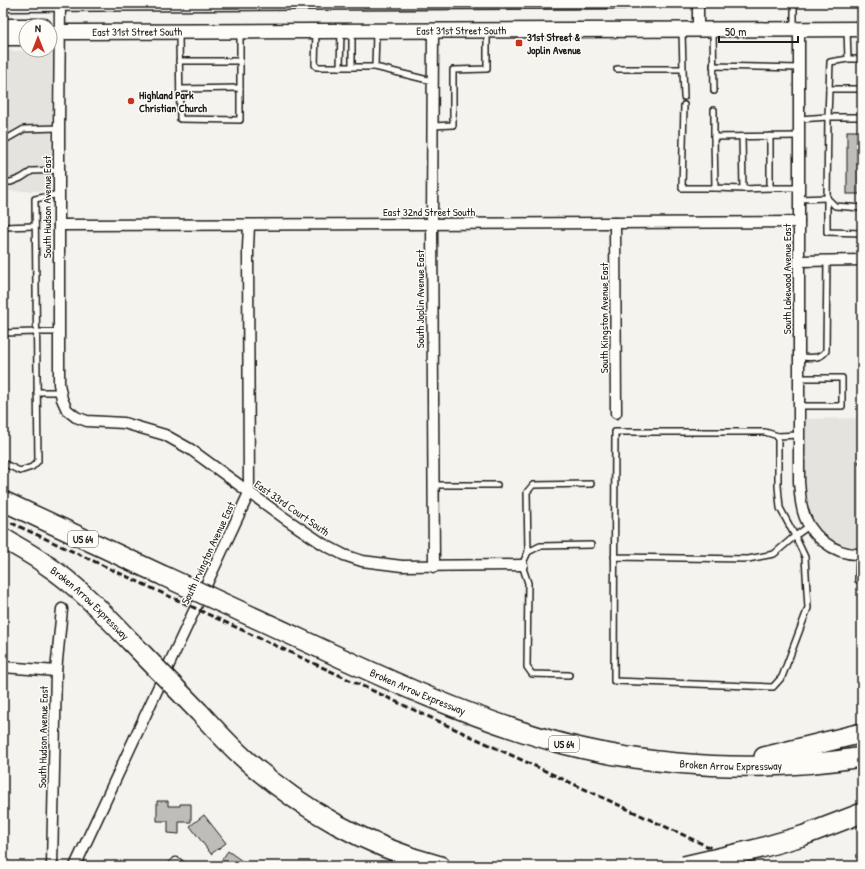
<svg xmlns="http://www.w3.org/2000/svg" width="865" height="869" viewBox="0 0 865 869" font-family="'Patrick Hand',sans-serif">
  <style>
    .built { fill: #e4e3de }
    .building { fill: #bebdba; stroke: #1c1c1c }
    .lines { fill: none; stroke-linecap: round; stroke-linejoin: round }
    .service-casing { stroke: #1c1c1c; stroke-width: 8 }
    .minor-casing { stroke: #1c1c1c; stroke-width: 13 }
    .secondary-casing { stroke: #1c1c1c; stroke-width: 17 }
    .motorway-casing { stroke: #1c1c1c; stroke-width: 22 }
    .service { stroke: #fdfcf7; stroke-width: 5 }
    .minor { stroke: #fdfcf7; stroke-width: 10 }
    .secondary { stroke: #fdfcf7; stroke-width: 14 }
    .motorway { stroke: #fdfcf7; stroke-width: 19 }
    .rail { stroke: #1c1c1c; stroke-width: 3; stroke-dasharray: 6 3; stroke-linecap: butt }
    .motorway-bridge-casing { stroke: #1c1c1c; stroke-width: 22; stroke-linecap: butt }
    .motorway-bridge { stroke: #fdfcf7; stroke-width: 19 }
    .poi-dot { fill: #c8321e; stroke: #fdfcf7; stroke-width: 1.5 }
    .labels { text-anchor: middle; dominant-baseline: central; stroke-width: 3; stroke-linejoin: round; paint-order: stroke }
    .shield { fill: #fdfcf7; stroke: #605f5e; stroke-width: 1 }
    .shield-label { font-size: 10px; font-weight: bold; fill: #1c1c1c }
    .street-label { font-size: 11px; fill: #1c1c1c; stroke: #fdfcf7 }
    .poi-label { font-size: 11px; font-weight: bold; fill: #1c1c1c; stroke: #fdfcf7; text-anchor: start }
  </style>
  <rect width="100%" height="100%" fill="#f4f3ee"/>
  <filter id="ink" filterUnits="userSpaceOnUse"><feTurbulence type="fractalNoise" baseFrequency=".025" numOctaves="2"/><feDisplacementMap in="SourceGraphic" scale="8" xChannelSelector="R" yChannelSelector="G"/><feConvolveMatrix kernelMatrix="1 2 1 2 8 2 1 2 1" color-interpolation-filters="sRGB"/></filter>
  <g filter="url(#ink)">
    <g class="built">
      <polygon points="3,51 53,51 50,191 3,191"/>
      <polygon points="862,418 862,547 854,547 839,543 826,536 814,523 806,505 805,491 805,419"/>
    </g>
    <g class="building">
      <rect x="847" y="131" width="15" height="63"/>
      <polygon points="862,459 862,468 858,462"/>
      <polygon points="157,801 168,801 168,806 180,806 180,804 191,804 191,822 179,822 179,834 168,833 168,821 157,821"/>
      <polygon points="204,815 226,843 211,854 190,826"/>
      <polygon points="228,851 249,866 219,866 218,865"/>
    </g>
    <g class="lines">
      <defs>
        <g id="service">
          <polyline points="794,28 794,3"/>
          <polyline points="713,30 714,91"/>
          <polyline points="316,32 315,65 317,67 352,67"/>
          <polyline points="179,33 180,119 240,120 240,32"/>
          <polyline points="352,33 352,67 375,67"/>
          <polyline points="376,33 375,67 432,81"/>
          <polyline points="848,59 862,59"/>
          <polyline points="179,61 240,61"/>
          <polyline points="713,66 799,68"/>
          <polyline points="340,67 341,33"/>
          <polyline points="617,69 683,69 682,31"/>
          <polyline points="683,69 684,97"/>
          <polyline points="180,89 240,88"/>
          <polyline points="829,89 862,89"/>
          <polyline points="684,105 682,188 715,188"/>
          <polyline points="714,110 714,137 799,136"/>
          <polyline points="799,119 828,117 830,62 848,59 847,30"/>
          <polyline points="432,126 453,125 453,70 487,69 487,32"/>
          <polyline points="770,136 770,188 798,188"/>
          <polyline points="714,137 715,188 743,189"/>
          <polyline points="742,137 743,189 770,188"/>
          <polyline points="3,141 24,129 59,128"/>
          <polyline points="3,182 11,182 21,178 32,171 59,170"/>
          <polyline points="827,198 827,232 862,233"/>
          <polyline points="827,198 835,206 862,208"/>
          <polyline points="798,199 827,198 828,117 862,117"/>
          <polyline points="3,227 35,226"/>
          <polyline points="3,333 36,332 59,332"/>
          <path d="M799,357C809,357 820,360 826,351L827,260"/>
          <polyline points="799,378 842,378 842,406 799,406"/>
          <polyline points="37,392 61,392"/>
          <polyline points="799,435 778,436 778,486 780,508 795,536 809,526"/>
          <polyline points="3,463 20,471 32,467 38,461 35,199 59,194"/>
          <polyline points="433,485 497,485"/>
          <polyline points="528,552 540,546 591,545"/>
          <polyline points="859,554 858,580 862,579"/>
          <path d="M614,557L748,559L774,554L795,536L805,557L808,608L782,677L773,687L614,681C614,598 614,515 615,432H765L778,436"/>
          <polyline points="569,675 532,674 527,667 528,583 522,565 528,552 527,492 533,485 591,484"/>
        </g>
        <g id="minor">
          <polyline points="60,3 59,128 59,384 62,399 67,410 76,417 87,421 124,423 165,435 190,449 283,517 323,544 344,555 362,561 402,566 522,565"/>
          <polyline points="698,3 698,30"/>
          <polyline points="3,6 625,3"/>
          <path d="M799,30V482C800,490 800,499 802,507C807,534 834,556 862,554"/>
          <polyline points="433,31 432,224 434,567"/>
          <polyline points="615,223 616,413"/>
          <polyline points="59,225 416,224 799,222"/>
          <polyline points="799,261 862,260"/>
          <polyline points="3,667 56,671"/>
          <polyline points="52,866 56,671 62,609"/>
          <polyline points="75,866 249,493 248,248 249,225"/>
          <polyline points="173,866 176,863 180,866"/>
        </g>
        <g id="secondary">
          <polyline points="3,26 44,26"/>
          <path id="s1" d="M50,36L60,32H76L862,29"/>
          <polyline points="3,38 26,38"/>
        </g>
        <g id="motorway">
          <polyline points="3,501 164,576"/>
          <path id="s2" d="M3,538C17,547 32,554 45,564C77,585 104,614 131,642"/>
          <path id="s3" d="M242,612C347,660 452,714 564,744C658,768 766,773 862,757"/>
          <path d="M199,712C214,728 229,745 246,760C301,809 368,847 440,866"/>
          <polyline points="764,757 862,733"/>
          <polyline points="802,836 862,813"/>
        </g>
      </defs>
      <use href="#service" class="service-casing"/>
      <use href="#minor" class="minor-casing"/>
      <use href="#secondary" class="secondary-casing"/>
      <use href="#motorway" class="motorway-casing"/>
      <use href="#service" class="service"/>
      <use href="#minor" class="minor"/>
      <use href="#secondary" class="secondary"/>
      <use href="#motorway" class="motorway"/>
      <polyline class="rail" points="3,519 750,866"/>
      <defs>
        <g id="motorway-bridge">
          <polyline points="164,576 242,612"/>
          <polyline points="131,642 199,712"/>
          <polyline points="684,866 757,849 802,836"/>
        </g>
      </defs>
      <use href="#motorway-bridge" class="motorway-bridge-casing"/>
      <use href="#motorway-bridge" class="motorway-bridge"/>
    </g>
  </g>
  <g class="poi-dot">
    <rect x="515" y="39" width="8" height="8" rx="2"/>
    <circle cx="131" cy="101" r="4"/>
  </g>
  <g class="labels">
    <g class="shield">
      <rect x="68" y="531" width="30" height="16" rx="3"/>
      <rect x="549" y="736" width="30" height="16" rx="3"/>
    </g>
    <g class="shield-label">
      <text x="83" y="539">US 64</text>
      <text x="564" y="744">US 64</text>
    </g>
    <g class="street-label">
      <text stroke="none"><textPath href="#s1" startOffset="412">East 31st Street South</textPath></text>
      <text stroke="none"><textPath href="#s1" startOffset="88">East 31st Street South</textPath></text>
      <text transform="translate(47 207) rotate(-90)">South Hudson Avenue East</text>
      <text x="429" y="212">East 32nd Street South</text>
      <text transform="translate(787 279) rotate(-90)">South Lakewood Avenue East</text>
      <text transform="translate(420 299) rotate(-90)">South Joplin Avenue East</text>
      <text transform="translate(604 318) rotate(-90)">South Kingston Avenue East</text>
      <text transform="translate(292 508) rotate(35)">East 33rd Court South</text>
      <text transform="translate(208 553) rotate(-65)">South Irvington Avenue East</text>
      <text stroke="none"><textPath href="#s2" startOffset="109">Broken Arrow Expressway</textPath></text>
      <text stroke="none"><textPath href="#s3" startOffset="193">Broken Arrow Expressway</textPath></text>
      <text transform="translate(43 737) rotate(-89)">South Hudson Avenue East</text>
      <text stroke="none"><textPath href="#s3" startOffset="517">Broken Arrow Expressway</textPath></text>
    </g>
    <g class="poi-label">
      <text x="527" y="37">31st Street &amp;<tspan x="527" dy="13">Joplin Avenue</tspan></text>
      <text x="139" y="95">Highland Park<tspan x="139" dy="13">Christian Church</tspan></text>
    </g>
  </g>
  <rect width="865" height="869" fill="none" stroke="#fdfcf7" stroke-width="16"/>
  <rect x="8" y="8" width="849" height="853" fill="none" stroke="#1c1c1c" stroke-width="1.5" filter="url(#ink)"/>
  <g transform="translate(38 38)"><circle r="19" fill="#fdfcf7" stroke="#a3a29f"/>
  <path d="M0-3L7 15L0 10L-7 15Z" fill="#c8321e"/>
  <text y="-6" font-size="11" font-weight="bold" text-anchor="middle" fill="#1c1c1c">N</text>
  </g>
  <path d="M719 36v6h79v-6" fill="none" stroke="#1c1c1c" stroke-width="2"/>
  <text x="725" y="36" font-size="12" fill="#1c1c1c" stroke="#fdfcf7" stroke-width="3" paint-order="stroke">50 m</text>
</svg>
